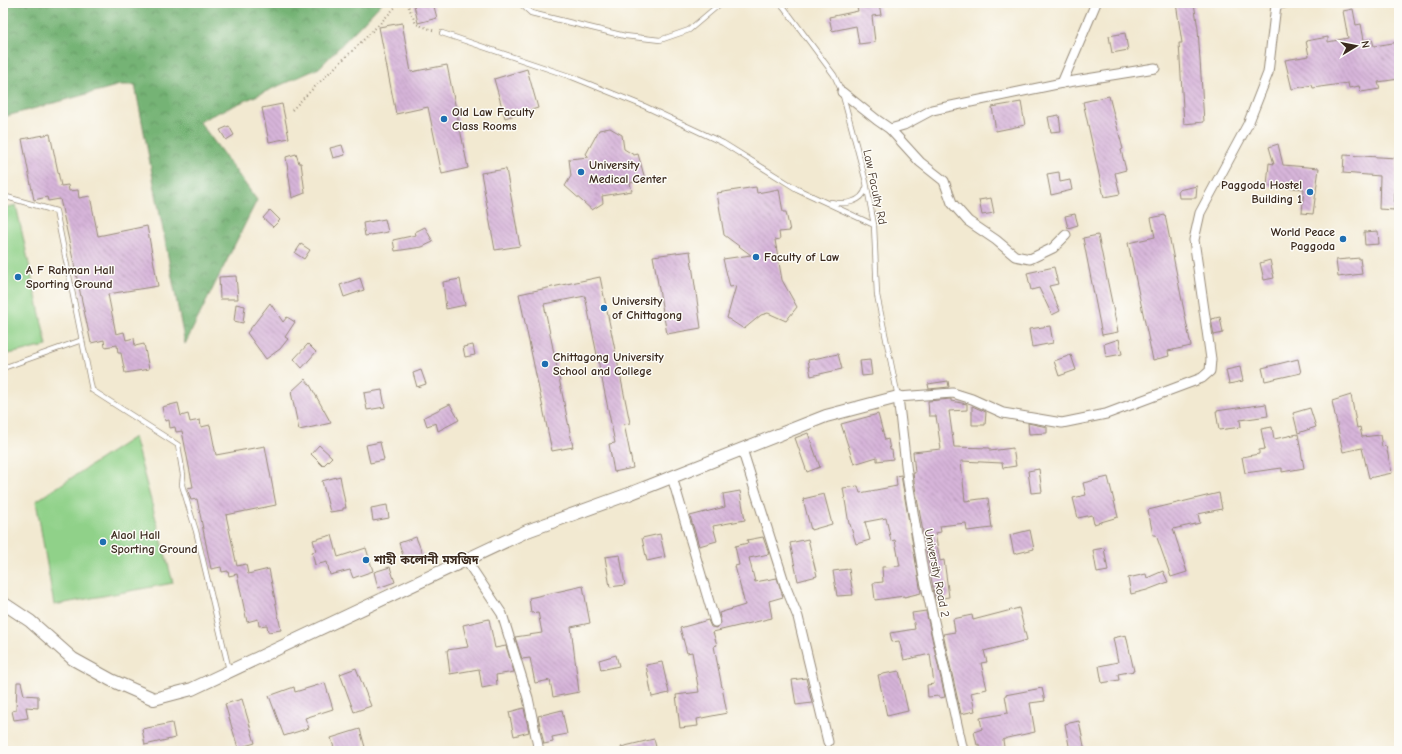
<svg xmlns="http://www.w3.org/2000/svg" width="1402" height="754" viewBox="0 0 1402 754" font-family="'Comic Neue','Noto Sans Bengali',sans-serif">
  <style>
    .green { fill: #90d189; stroke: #667e54 }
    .forest { fill: url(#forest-crowns); stroke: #586e4a }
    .building { fill: url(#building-back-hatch) }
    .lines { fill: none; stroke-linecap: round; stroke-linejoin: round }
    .service-casing { stroke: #968a78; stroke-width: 6 }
    .minor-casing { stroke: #968a78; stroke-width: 11 }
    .tertiary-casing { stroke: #968a78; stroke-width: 14 }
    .path { stroke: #968a78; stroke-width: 2; stroke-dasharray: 1 3; stroke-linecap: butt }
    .service { stroke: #fff; stroke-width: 4.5 }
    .minor { stroke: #fff; stroke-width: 9 }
    .tertiary { stroke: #fff; stroke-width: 12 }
    .poi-dot { fill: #1f6fb2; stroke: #fdfcf7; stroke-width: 1.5 }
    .labels { text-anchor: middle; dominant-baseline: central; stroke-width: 3; stroke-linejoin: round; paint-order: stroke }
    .poi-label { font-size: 12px; font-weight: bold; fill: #3b2a1e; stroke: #fdfcf7; text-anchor: start }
    .street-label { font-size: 12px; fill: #3b2a1e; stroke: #fdfcf7 }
  </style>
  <defs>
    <pattern id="forest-crowns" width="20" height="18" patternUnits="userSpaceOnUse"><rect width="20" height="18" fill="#74b375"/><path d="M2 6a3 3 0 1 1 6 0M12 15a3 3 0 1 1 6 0" fill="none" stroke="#60925f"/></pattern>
    <pattern id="building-back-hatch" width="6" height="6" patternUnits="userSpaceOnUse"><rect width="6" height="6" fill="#d7b5da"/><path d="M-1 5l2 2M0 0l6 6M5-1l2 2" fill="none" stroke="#b093b0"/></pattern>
  </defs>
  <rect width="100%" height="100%" fill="#fdfcf7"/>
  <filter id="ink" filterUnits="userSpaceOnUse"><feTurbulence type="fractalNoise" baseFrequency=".025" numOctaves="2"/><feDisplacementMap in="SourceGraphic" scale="8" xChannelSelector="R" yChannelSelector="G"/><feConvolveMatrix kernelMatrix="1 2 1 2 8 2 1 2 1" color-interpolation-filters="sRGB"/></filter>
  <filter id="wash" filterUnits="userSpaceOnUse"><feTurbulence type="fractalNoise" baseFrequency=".012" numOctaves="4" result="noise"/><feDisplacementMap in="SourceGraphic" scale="16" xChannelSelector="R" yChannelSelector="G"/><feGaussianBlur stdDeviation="0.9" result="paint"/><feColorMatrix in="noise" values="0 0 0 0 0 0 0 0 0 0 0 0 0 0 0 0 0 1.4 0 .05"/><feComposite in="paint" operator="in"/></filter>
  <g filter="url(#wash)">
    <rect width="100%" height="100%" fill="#f2e9d1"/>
    <g class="green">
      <polygon points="16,205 47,346 3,355 3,208"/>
      <polygon points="134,437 173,583 54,605 36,501"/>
    </g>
    <polygon class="forest" points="3,3 382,3 319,68 199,121 257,200 185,344 135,85 120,85 3,117"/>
    <g id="blocks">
      <g class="building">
        <polygon points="423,3 433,3 437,18 418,23 414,5"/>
        <polygon points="856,3 879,3 881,15 872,16 875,42 859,44 856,26 832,31 829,17 858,11"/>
        <polygon points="1176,3 1194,3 1198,29 1204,122 1184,124 1179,43 1182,43"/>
        <polygon points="1353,9 1356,25 1361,24 1364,40 1372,39 1374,46 1399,42 1399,79 1378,82 1380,89 1361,92 1359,86 1349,88 1348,83 1313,88 1312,85 1292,89 1285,60 1309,56 1306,41 1328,37 1328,42 1348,38 1343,11"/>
        <polygon points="402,23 411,72 447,65 468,168 442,174 428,107 396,114 379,27"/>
        <polygon points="1125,33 1128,50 1112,53 1109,36"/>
        <polygon points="527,69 538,108 505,118 494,79"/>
        <polygon points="1109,96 1123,149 1121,150 1126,170 1115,173 1120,194 1104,197 1083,102"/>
        <polygon points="1021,102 1025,125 996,131 992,107"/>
        <polygon points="282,104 289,138 269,142 262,108"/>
        <polygon points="1059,115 1061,131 1051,132 1048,117"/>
        <polygon points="229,126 234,135 226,140 220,130"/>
        <polygon points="610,128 622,135 624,149 634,155 638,154 645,179 630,183 632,191 602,196 603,203 592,210 565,186 571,176 569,159 589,157 586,154 599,130"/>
        <polygon points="50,134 61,186 68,185 69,191 78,190 79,198 90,196 98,236 147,226 158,286 108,294 116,334 124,332 126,340 134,338 135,346 144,344 149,369 125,373 121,353 118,353 117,345 105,347 104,340 91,343 60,199 48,201 47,197 34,200 22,139"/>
        <polygon points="1278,144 1283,165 1319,168 1313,214 1302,213 1304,189 1267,186 1269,163 1274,164 1269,147"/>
        <polygon points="342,145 345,155 333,158 330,148"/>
        <polygon points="296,154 299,163 301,163 305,193 292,198 286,157"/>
        <polygon points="1344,155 1397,158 1394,210 1379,209 1380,176 1343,173"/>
        <polygon points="506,169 520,246 495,250 481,173"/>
        <polygon points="1059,172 1060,182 1070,180 1072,190 1051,195 1047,174"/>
        <polygon points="1197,186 1196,198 1179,198 1178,190"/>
        <polygon points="756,187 757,193 779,189 783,212 786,212 790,231 779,232 780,239 775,240 782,280 797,307 786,321 768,313 761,315 744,329 727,318 736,286 730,287 723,259 751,255 724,235 717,193"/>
        <polygon points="991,198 994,213 982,215 979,200"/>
        <polygon points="270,210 280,220 273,227 263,218"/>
        <polygon points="1075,214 1078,225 1068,228 1065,216"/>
        <polygon points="1165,215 1191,346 1168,351 1169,356 1153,360 1128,243 1155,237 1151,218"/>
        <polygon points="385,219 388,232 365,236 363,223"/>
        <polygon points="425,227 433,242 422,247 395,251 393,240 416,235 415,232"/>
        <polygon points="1378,231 1379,244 1365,245 1364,232"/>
        <polygon points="1098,235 1118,332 1102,335 1083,238"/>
        <polygon points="301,244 310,250 304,259 295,253"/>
        <polygon points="690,251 701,328 667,334 653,256"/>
        <polygon points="1360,258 1362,274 1338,277 1336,260"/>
        <polygon points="1270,260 1274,278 1264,280 1260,263"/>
        <polygon points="1054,267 1058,284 1049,286 1060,311 1052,315 1039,288 1031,290 1027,273"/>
        <polygon points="236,276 238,299 220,299 219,277"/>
        <polygon points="600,277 630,423 624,424 633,468 614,472 609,444 615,443 585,296 544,304 573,447 552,451 519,294"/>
        <polygon points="360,278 364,290 344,297 340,285"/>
        <polygon points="460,279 465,305 446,309 443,282"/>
        <polygon points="270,303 283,322 287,317 295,322 285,337 288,339 280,349 266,359 247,333"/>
        <polygon points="236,304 245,306 243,323 234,321"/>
        <polygon points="1220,317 1223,333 1214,335 1211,319"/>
        <polygon points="1050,326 1053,343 1032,347 1029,329"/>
        <polygon points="1119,339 1122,354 1106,357 1104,344"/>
        <polygon points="308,344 316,352 302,368 294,359"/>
        <polygon points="473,345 475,355 465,357 463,347"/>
        <polygon points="838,354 842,369 811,376 808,360"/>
        <polygon points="1071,355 1076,370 1059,376 1054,361"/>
        <polygon points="1298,359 1301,373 1265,381 1262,368"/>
        <polygon points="870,360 872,375 862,376 860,361"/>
        <polygon points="1240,367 1243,381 1229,384 1226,370"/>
        <polygon points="421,370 426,384 417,387 413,373"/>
        <polygon points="305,379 310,385 331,423 299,430 291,392"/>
        <polygon points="948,381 949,387 929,389 928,384"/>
        <polygon points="382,390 385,407 367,410 364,393"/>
        <polygon points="1351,395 1357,428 1360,427 1362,437 1380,435 1382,447 1386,446 1392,473 1369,478 1362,448 1343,452 1332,401"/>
        <polygon points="951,399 951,401 967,404 967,410 949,411 954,447 990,448 990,451 1013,448 1016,466 1003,468 1002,463 961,461 965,501 988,498 992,528 967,531 966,523 940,526 941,532 935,533 940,561 944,560 949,597 935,599 914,481 913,473 915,473 913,452 941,449 936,416 929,416 928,401"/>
        <polygon points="178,403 181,416 188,414 190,422 200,420 201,427 210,425 216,455 265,446 276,505 226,515 237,566 246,564 248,574 269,569 281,630 268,632 267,625 259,626 258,619 247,622 237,574 229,576 228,571 222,572 221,567 211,569 197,499 191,500 187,488 193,487 182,431 176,432 175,427 170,428 169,420 165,421 162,407"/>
        <polygon points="450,404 459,420 438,431 436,423 427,426 424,417"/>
        <polygon points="1266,404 1268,416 1240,420 1241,427 1219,430 1216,411"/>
        <polygon points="972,406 986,412 985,425 972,425"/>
        <polygon points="1310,408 1316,427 1298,433 1293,413"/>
        <polygon points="878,414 885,440 888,439 890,450 892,450 893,459 877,461 877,457 854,464 841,424"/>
        <polygon points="1028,423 1047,427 1047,433 1029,434"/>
        <polygon points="1272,427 1274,439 1298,434 1304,468 1282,472 1282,468 1245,473 1242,457 1259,454 1259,450 1265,449 1261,429"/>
        <polygon points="808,433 820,467 807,472 795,438"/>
        <polygon points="380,442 384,460 370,463 366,445"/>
        <polygon points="319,445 332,457 323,466 311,454"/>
        <polygon points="1039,469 1042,492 1031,493 1028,471"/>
        <polygon points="901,475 921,593 904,597 904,596 875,600 873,583 883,582 882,567 900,566 895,540 891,541 886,518 865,522 870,540 856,544 850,524 849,524 843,488 858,486 860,493 897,486 896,476"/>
        <polygon points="340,476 346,508 343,508 343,510 330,512 322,481"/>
        <polygon points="1108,477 1118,517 1094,524 1092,515 1078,518 1073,498 1086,495 1083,483"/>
        <polygon points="740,491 745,520 713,526 717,541 699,546 690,516 725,507 723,494"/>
        <polygon points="1219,493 1222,509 1198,514 1200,523 1173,529 1187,572 1171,577 1156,535 1153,535 1148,510"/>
        <polygon points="824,494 832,524 811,530 803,499"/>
        <polygon points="387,505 389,518 373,521 371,508"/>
        <polygon points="1030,530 1034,549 1014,554 1010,535"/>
        <polygon points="660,534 665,557 647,561 642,538"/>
        <polygon points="332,535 338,557 366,548 373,571 353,578 350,570 330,575 327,562 315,565 312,552 316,551 313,540"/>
        <polygon points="416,537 423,555 405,562 399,543"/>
        <polygon points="763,537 769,554 749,558 755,582 777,578 783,597 769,601 772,618 713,632 717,645 714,646 727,713 697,719 698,726 680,728 676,695 699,692 692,652 687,653 680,628 708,620 711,627 717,628 721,623 719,613 745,605 735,566 739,565 735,546 748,543 747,540"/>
        <polygon points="808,539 817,576 798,581 790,543"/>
        <polygon points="1104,548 1108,571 1097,573 1093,550"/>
        <polygon points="620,555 625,585 610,587 605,557"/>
        <polygon points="390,567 395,582 378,588 374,572"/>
        <polygon points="849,569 853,595 837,596 833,571"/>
        <polygon points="1163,571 1168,582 1147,590 1131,594 1128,578 1146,574 1147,578"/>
        <polygon points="583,586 590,623 571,627 579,692 553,697 550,680 535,683 530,658 522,659 515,637 542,633 538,612 531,613 529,598"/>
        <polygon points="1019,608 1027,640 984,651 987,662 981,663 987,689 971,693 975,711 961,714 943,634 955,632 953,619 972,615 973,620"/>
        <polygon points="926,611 945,697 940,698 939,696 928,697 927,685 934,684 930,654 904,660 899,641 892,642 890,633 915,629 912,613"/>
        <polygon points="489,619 495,648 506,646 514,672 496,675 497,685 482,688 479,669 450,674 447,650 468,647 463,625"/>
        <polygon points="1126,635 1134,671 1118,674 1119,680 1102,683 1099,666 1118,662 1113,638"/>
        <polygon points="616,655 619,666 601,670 599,660"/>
        <polygon points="662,662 669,693 652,697 646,665"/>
        <polygon points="356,668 371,706 354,712 340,674"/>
        <polygon points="899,671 908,711 887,716 878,675"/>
        <polygon points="806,678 812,703 796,705 792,680"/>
        <polygon points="17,682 21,682 24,695 38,696 38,708 26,707 28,718 14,720 12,711 16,710"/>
        <polygon points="325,683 333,709 305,718 309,728 284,736 269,696 294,687 295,692"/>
        <polygon points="1042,688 1045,701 1030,703 1035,732 1007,738 1003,740 1004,747 980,751 979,744 977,745 974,732 982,729 980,718 1008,713 1005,695"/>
        <polygon points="242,699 255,743 238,748 225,704"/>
        <polygon points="524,708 529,732 514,736 509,712"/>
        <polygon points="562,710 567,734 552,737 553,742 544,744 538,716"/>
        <polygon points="1079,721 1085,751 1070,751 1065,724"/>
        <polygon points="172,723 175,738 145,745 142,729"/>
        <polygon points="360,729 366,751 335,751 331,738"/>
        <polygon points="654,739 657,751 622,751 621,747"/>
      </g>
    </g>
  </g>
  <g filter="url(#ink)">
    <use href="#blocks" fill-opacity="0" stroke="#968a78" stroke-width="1"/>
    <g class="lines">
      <defs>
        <g id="service">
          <polyline points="520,3 531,13 625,36 660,40 689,30 721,3"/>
          <polyline points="777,3 783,6 834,75 842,92 866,182 874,225 877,295 898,397"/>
          <polyline points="442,33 572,77 644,106 723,143 797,189 874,225"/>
          <polyline points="3,196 56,211 92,390 178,445 183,475 182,485 196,531 229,670"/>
          <path d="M831,202C844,205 862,203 866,188"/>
          <polyline points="3,368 82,340"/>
        </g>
        <g id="minor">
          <polyline points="1062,83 1096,3"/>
          <polyline points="842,92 877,120 890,129 904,125 932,110 1062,83 1155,68"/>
          <polyline points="890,129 920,162 944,181 952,203 968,221 996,240 1015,256 1030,259 1053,248 1066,235"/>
          <polyline points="742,449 785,585 798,617 828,742"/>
          <polyline points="672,477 715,622"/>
          <polyline points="466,560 502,614 528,698 539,751"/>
          <polyline points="963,751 923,572 908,482 898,397 953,393 972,399 1003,413 1062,423 1106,414 1202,378 1210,371 1211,359 1194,240 1200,213 1248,124 1268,73 1276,5 1285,3"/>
        </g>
        <polyline id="tertiary" points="3,603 30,621 73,659 111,680 154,699 192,689 527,531 629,494 826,416 898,397"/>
      </defs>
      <use href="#service" class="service-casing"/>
      <use href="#minor" class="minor-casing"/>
      <use href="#tertiary" class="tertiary-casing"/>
      <g class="path">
        <polyline points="407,3 416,24 435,31"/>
        <path d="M292,110C327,73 365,41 399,3"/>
      </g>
      <use href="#service" class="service"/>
      <use href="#minor" class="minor"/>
      <use href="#tertiary" class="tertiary"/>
    </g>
  </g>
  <g class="poi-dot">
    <circle cx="444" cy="119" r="4"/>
    <circle cx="581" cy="172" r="4"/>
    <circle cx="1310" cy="192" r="4"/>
    <circle cx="1343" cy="239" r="4"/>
    <circle cx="756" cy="257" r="4"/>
    <circle cx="18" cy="277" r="4"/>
    <circle cx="604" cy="308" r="4"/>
    <circle cx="545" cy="364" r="4"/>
    <circle cx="103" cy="542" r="4"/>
    <circle cx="366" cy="560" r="4"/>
  </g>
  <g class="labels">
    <g class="poi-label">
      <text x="452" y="112">Old Law Faculty<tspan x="452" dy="14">Class Rooms</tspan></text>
      <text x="589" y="165">University<tspan x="589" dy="14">Medical Center</tspan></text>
      <text x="1302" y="185" text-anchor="end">Paggoda Hostel<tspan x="1302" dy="14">Building 1</tspan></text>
      <text x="1335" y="232" text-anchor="end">World Peace<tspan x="1335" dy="14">Paggoda</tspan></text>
      <text x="764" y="257">Faculty of Law</text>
      <text x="26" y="270">A F Rahman Hall<tspan x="26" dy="14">Sporting Ground</tspan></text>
      <text x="612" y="301">University<tspan x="612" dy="14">of Chittagong</tspan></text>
      <text x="553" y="357">Chittagong University<tspan x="553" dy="14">School and College</tspan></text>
      <text x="111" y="535">Alaol Hall<tspan x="111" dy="14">Sporting Ground</tspan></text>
      <text x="374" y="560">শাহী কলোনী মসজিদ</text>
    </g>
    <g class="street-label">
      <text transform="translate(875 187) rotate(78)">Law Faculty Rd</text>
      <text transform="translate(937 573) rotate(79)">University Road 2</text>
    </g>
  </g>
  <rect width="1402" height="754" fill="none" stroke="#fdfcf7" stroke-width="16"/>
  <g transform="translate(1356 46) rotate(80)" stroke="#fdfcf7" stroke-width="3" paint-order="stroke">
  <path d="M0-3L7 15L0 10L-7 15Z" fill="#3b2a1e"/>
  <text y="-6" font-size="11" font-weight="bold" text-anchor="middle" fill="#3b2a1e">N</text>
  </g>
</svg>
